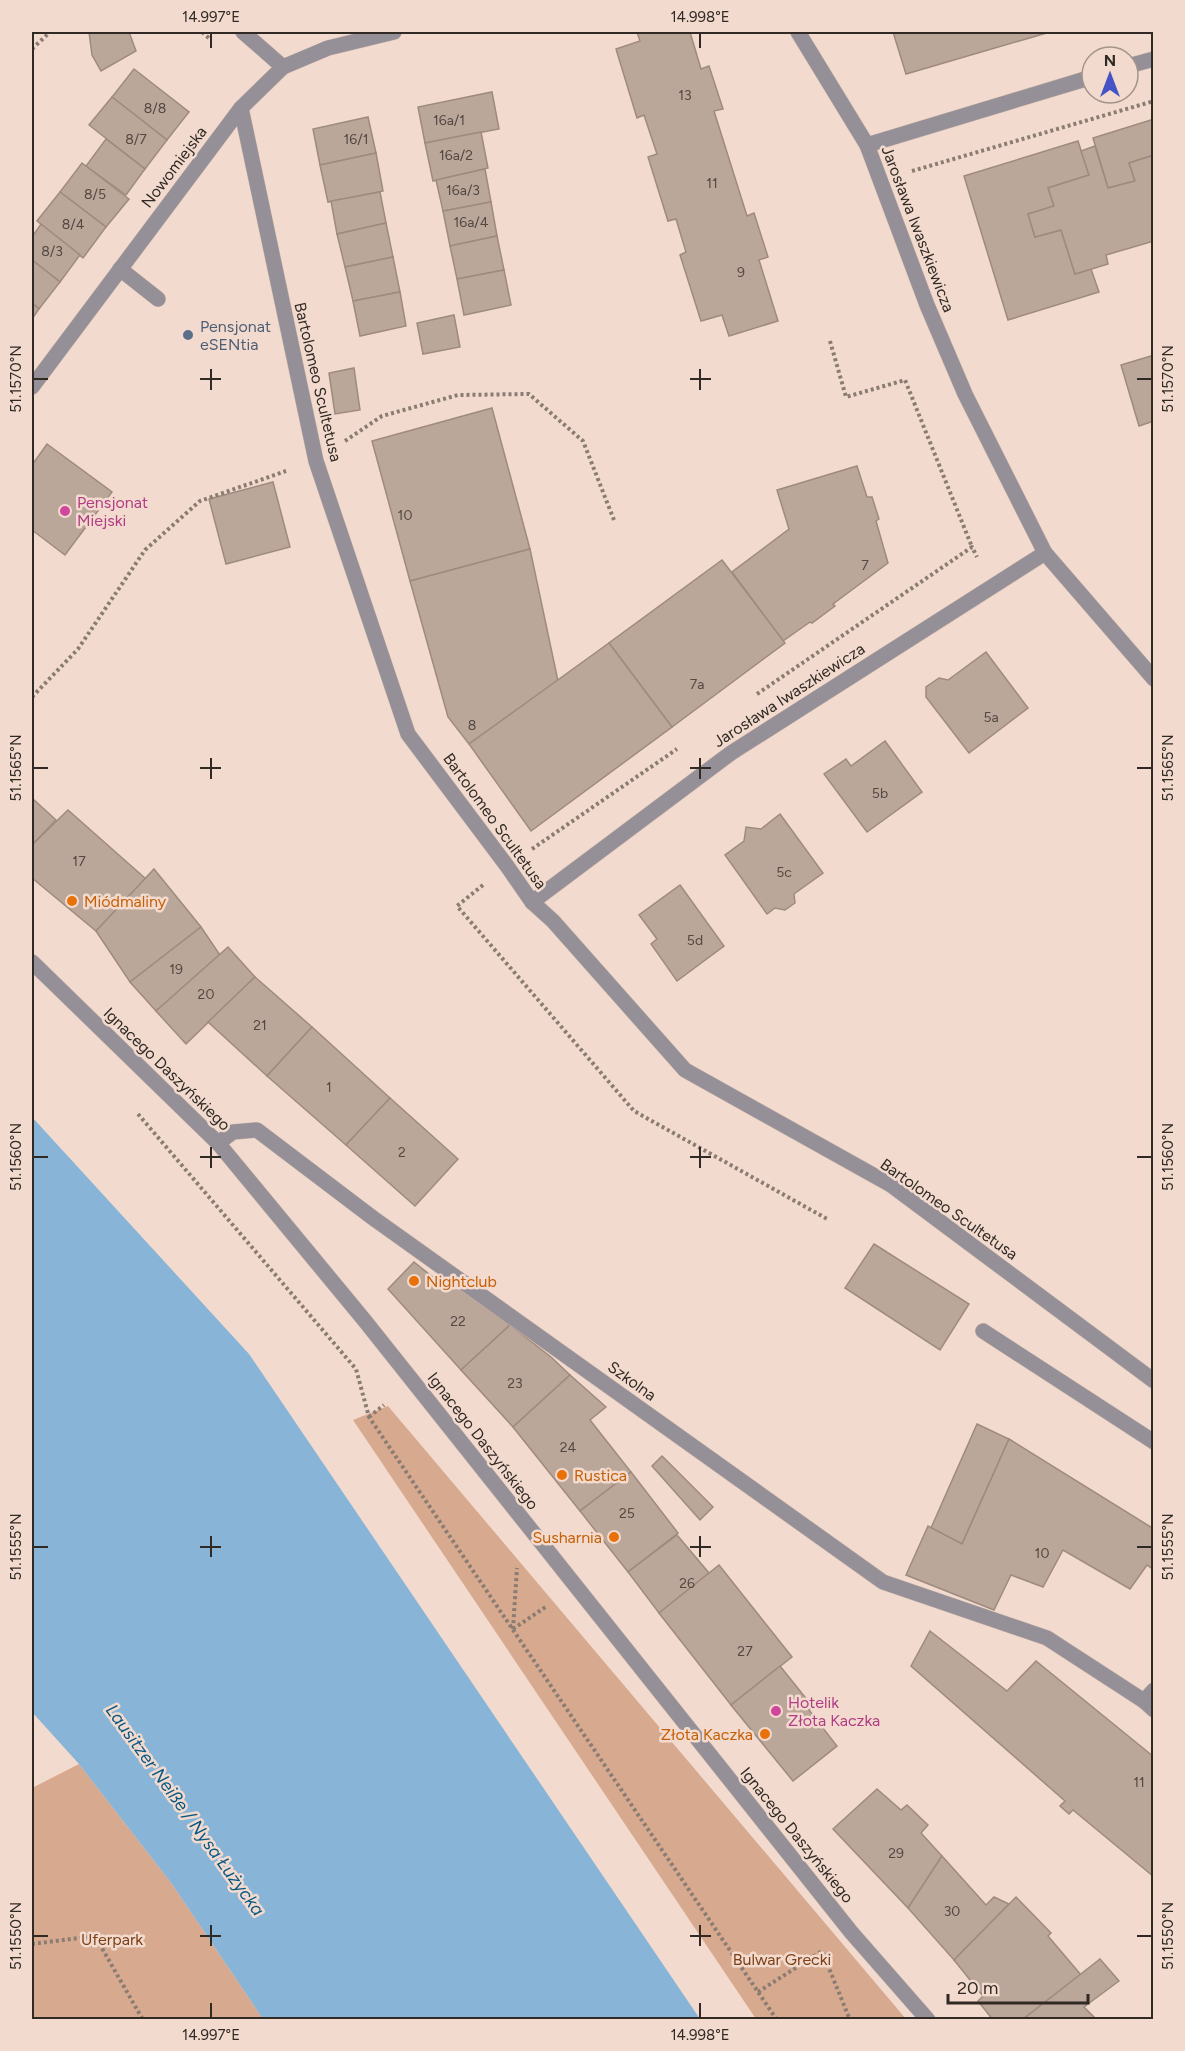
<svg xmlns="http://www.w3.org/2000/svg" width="1185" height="2051" viewBox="0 0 1185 2051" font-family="Figtree,sans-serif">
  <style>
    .green { fill: #d7aa90 }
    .water { fill: #87b4d7 }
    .building { fill: #bba69a; stroke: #9f8a7e; stroke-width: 1.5 }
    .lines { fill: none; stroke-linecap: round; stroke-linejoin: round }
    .minor-casing { stroke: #cbb7ac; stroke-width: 16 }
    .path { stroke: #8b7c73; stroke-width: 4; stroke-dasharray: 3 3; stroke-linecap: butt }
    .minor { stroke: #958f97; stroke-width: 15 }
    .ticks { fill: none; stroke: #312924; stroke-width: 2 }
    .service-dot { fill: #5c6f8a; stroke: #f2dbce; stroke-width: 2 }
    .hotel-dot { fill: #d1479c; stroke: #f2dbce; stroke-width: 2 }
    .food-dot { fill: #e8710a; stroke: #f2dbce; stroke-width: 2 }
    .labels { text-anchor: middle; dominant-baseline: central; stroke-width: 5; stroke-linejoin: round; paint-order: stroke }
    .number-label { font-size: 14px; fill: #544842 }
    .street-label { font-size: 16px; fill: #312924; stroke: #f2dbce }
    .service-label { font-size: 16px; fill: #4e5e75; stroke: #f2dbce; text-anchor: start }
    .hotel-label { font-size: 16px; fill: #b23c85; stroke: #f2dbce; text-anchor: start }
    .food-label { font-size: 16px; fill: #c56008; stroke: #f2dbce; text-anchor: start }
    .park-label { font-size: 16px; fill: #7d4016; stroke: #f2dbce }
    .water-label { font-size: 18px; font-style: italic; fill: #095783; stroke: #f2dbce }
    .neatline { fill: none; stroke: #312924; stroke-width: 2 }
    .ticks-label { font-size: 15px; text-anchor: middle; fill: #312924 }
  </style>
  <rect width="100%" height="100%" fill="#f2dbce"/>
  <g class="green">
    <polygon points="388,1406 906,2019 756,2019 353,1420"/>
    <polygon points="79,1764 172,1884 263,2019 32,2020 32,1788"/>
  </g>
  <polygon class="water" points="32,1117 249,1354 700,2019 263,2019 172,1884 79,1764 32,1712"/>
  <g class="building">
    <polygon points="89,32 129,32 136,51 101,71 92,55"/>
    <polygon points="637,32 690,32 701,69 709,66 723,109 714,111 747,216 754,213 768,257 759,260 778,321 729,336 722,315 701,321 680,255 686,252 676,219 668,221 648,157 657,154 644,115 637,118 616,49 640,41"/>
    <polygon points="893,32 1050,32 906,74"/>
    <polygon points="134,69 189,112 167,140 112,97"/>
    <polygon points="492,92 499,129 425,143 418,107"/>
    <polygon points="112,97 167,140 145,169 89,125"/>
    <polygon points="368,117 376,153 320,165 313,129"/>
    <polygon points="1154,119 1154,155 1129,163 1135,181 1108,188 1093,138"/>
    <polygon points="481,132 488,168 433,181 425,143"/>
    <polygon points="106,139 145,169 126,195 86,166"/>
    <polygon points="1078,141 1089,175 1048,188 1054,206 1028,214 1035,237 1061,230 1075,274 1091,269 1099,292 1008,320 964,176"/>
    <polygon points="1095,146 1108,188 1135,181 1129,163 1154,155 1154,241 1106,255 1108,264 1075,274 1061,230 1035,237 1028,214 1054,206 1048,188 1089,175 1081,151"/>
    <polygon points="376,153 383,191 328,202 320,165"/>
    <polygon points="82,163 129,199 106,227 60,192"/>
    <polygon points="485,169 491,202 443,211 436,180"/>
    <polygon points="60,192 106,227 83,258 37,221"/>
    <polygon points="380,192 386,223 337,234 331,201"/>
    <polygon points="491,202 497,236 450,246 443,211"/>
    <polygon points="386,223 393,257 345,267 337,234"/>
    <polygon points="41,224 80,255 60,282 32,260 32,237"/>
    <polygon points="497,236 504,270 457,279 450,246"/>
    <polygon points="393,257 400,292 353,301 345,267"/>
    <polygon points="32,260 60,282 39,309 32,303"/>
    <polygon points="504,270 511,305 464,315 457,279"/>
    <polygon points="400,292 406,326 360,336 353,301"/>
    <polygon points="32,303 39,309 32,319"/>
    <polygon points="454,315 460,347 423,354 417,323"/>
    <polygon points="1154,355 1154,421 1139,426 1121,365"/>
    <polygon points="354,368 360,410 335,414 329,373"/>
    <polygon points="492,408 530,549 410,581 372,441"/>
    <polygon points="47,444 112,492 65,555 32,530 32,465"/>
    <polygon points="857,466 867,497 872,497 879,519 876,521 888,563 833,604 835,606 812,623 810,622 783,641 732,572 789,529 777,490"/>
    <polygon points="273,482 290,547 226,564 209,499"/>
    <polygon points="530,549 558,681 469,744 448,717 410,581"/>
    <polygon points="722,560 785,643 672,727 609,643"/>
    <polygon points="609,643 672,727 531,831 469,744"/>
    <polygon points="986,652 1028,708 969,753 926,697 926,687 939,678 948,680"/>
    <polygon points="885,741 922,792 867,832 824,774 846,759 851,766"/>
    <polygon points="32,798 56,820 32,845"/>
    <polygon points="68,810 146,879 96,931 32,878 32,845"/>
    <polygon points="780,814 823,873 794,894 795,903 785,910 775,908 767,914 725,855 744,841 746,827 761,829"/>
    <polygon points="154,869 201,927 130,982 96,931"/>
    <polygon points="680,885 724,946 677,981 651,944 657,939 639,915"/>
    <polygon points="201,927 220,955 156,1011 130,982"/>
    <polygon points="228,947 255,977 186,1044 156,1011"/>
    <polygon points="255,977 312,1027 267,1076 208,1022"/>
    <polygon points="312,1027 390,1098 346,1145 267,1076"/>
    <polygon points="390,1098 458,1159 415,1206 346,1145"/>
    <polygon points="874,1244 969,1304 940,1350 845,1288"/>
    <polygon points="414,1262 449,1290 454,1284 510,1325 461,1370 388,1289"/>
    <polygon points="510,1325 551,1357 570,1375 513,1427 461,1370"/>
    <polygon points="570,1375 606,1407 590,1420 631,1472 580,1511 513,1427"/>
    <polygon points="977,1424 1009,1439 962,1544 931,1528"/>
    <polygon points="1009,1439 1154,1529 1154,1570 1147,1565 1130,1589 1063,1550 1043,1587 1011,1575 994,1610 906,1575 928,1526 962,1544"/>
    <polygon points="662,1456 713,1507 700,1520 652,1466"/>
    <polygon points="631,1472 678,1533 628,1572 580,1511"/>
    <polygon points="677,1535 709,1573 659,1613 628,1572"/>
    <polygon points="719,1565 792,1657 731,1705 659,1613"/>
    <polygon points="930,1631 1007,1691 1036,1661 1154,1757 1154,1877 1073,1810 1069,1814 1060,1806 1065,1801 911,1666"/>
    <polygon points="780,1666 813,1707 809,1710 837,1746 793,1781 731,1705"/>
    <polygon points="877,1789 901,1810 907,1805 928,1825 921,1833 942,1856 908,1908 833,1829"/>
    <polygon points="942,1856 986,1905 994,1897 1009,1904 954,1960 908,1908"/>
    <polygon points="1016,1897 1051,1933 1048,1936 1081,1975 1022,2020 993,2020 978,2001 983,1996 954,1960"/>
    <polygon points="1100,1959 1119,1981 1084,2007 1097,2020 1022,2020"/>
  </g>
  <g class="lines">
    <defs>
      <g id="minor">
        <polyline points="243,32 283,67"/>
        <polyline points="798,32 867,145 927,305 965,394 1045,553 1154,679"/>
        <polyline points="1128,66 1154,59"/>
        <polyline points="241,108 316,461 408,734 507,866 532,902 553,921 685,1070 891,1185 1154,1381"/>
        <polyline points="867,145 1092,77"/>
        <polyline points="120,269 158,299"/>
        <polyline points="32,387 241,108 283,67 328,48 394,32"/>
        <polyline points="532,902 731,753 1045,553"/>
        <polyline points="32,962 218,1143 365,1321 851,1932 928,2020"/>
        <polyline points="218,1143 233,1132 257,1130 373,1218 883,1582 1047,1638 1144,1701"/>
        <polyline points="983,1331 1154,1442"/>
        <polyline points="1154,1690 1144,1701 1154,1710"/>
      </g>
    </defs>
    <use href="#minor" class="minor-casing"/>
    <g class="path">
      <polyline points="202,32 211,40"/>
      <polyline points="32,49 50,32"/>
      <polyline points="912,171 1154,101"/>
      <polyline points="830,341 846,397 905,380 972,547"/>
      <polyline points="345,441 382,416 458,395 529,394 583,441 614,520"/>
      <polyline points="757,694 972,547 977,557"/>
      <polyline points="32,697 78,649 145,550 200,501 286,471"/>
      <polyline points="532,849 677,749"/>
      <polyline points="483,885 457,906 634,1111 829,1220"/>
      <polyline points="138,1114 356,1369 369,1417 777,2020"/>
      <polyline points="369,1417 384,1405"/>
      <polyline points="513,1629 517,1568"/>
      <polyline points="513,1629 547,1606"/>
      <polyline points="32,1944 95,1936 143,2020"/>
      <polyline points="758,1992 822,1951 850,2020"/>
    </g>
    <use href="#minor" class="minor"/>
  </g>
  <path class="ticks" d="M211,33V48M700,33V48M211,369V390M700,369V390M33,379H48M200,379H221M690,379H711M1137,379H1152M211,758V779M700,758V779M33,768H48M200,768H221M690,768H711M1137,768H1152M211,1147V1168M700,1147V1168M33,1157H48M200,1157H221M690,1157H711M1137,1157H1152M211,1536V1557M700,1536V1557M33,1547H48M200,1547H221M690,1547H711M1137,1547H1152M211,1925V1946M700,1925V1946M33,1936H48M200,1936H221M690,1936H711M1137,1936H1152M211,2003V2018M700,2003V2018"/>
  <circle class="service-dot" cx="188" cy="335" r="6"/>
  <g class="hotel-dot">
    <circle cx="65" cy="511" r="6"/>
    <circle cx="776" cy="1711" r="6"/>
  </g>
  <g class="food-dot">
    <circle cx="72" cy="901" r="6"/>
    <circle cx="414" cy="1281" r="6"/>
    <circle cx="562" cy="1475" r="6"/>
    <circle cx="614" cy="1537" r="6"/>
    <circle cx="765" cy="1734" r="6"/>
  </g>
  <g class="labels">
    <g class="number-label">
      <text x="685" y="95">13</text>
      <text x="155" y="108">8/8</text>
      <text x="449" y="120">16a/1</text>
      <text x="136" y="139">8/7</text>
      <text x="356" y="139">16/1</text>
      <text x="456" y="155">16a/2</text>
      <text x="712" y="183">11</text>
      <text x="463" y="190">16a/3</text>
      <text x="95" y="194">8/5</text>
      <text x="471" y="222">16a/4</text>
      <text x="73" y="224">8/4</text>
      <text x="52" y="251">8/3</text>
      <text x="741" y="272">9</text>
      <text x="405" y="515">10</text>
      <text x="865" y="565">7</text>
      <text x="697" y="684">7a</text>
      <text x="991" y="717">5a</text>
      <text x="472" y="725">8</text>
      <text x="880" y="793">5b</text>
      <text x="79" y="861">17</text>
      <text x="784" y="872">5c</text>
      <text x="695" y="940">5d</text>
      <text x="176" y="969">19</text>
      <text x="206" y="994">20</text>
      <text x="260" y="1025">21</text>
      <text x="329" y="1087">1</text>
      <text x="402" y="1152">2</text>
      <text x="458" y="1321">22</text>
      <text x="515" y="1383">23</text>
      <text x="568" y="1447">24</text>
      <text x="627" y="1513">25</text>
      <text x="1042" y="1553">10</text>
      <text x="687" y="1583">26</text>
      <text x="745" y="1651">27</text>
      <text x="1139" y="1782">11</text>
      <text x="896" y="1853">29</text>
      <text x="952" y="1911">30</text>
    </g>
    <g class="street-label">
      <text transform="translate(174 167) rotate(-53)">Nowomiejska</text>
      <text transform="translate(918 229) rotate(69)">Jarosława Iwaszkiewicza</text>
      <text transform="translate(318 382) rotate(77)">Bartolomeo Scultetusa</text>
      <text transform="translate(789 695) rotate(-33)">Jarosława Iwaszkiewicza</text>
      <text transform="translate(495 821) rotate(54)">Bartolomeo Scultetusa</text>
      <text transform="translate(167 1069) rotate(44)">Ignacego Daszyńskiego</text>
      <text transform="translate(949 1209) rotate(35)">Bartolomeo Scultetusa</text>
      <text transform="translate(632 1381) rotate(36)">Szkolna</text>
      <text transform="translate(483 1441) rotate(52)">Ignacego Daszyńskiego</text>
      <text transform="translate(797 1835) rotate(51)">Ignacego Daszyńskiego</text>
    </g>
    <g class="service-label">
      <text x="200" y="326">Pensjonat<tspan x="200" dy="18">eSENtia</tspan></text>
    </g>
    <g class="hotel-label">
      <text x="77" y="502">Pensjonat<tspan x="77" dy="18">Miejski</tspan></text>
      <text x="788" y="1702">Hotelik<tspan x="788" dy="18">Złota Kaczka</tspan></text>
    </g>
    <g class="food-label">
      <text x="84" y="901">Miódmaliny</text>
      <text x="426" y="1281">Nightclub</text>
      <text x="574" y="1475">Rustica</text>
      <text x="602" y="1537" text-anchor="end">Susharnia</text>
      <text x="753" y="1734" text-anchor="end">Złota Kaczka</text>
    </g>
    <g class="park-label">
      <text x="112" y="1939">Uferpark</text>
      <text x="782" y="1959">Bulwar Grecki</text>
    </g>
    <g class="water-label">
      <text transform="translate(185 1810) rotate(54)">Lausitzer Neiße / Nysa Łużycka</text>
    </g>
  </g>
  <rect width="1185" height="2051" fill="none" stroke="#f2dbce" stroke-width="66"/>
  <g transform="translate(1110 75)"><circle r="28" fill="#f2dbce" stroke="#a5948a" stroke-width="1.5"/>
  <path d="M0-4.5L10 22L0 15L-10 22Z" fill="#4653c7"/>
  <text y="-9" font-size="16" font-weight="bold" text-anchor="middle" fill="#312924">N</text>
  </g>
  <path d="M948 1994v9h140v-9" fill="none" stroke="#312924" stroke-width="3"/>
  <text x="957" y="1994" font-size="18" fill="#312924" stroke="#f2dbce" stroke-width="4.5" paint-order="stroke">20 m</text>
  <rect x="33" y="33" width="1119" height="1985" class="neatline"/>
  <g class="ticks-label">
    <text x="211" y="22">14.997°E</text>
    <text x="700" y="22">14.998°E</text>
    <text transform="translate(16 379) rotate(-90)" y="5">51.1570°N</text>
    <text transform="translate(1168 379) rotate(-90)" y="5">51.1570°N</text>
    <text transform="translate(16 768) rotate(-90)" y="5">51.1565°N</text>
    <text transform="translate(1168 768) rotate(-90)" y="5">51.1565°N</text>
    <text transform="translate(16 1157) rotate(-90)" y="5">51.1560°N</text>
    <text transform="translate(1168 1157) rotate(-90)" y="5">51.1560°N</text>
    <text transform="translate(16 1547) rotate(-90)" y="5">51.1555°N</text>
    <text transform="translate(1168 1547) rotate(-90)" y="5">51.1555°N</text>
    <text transform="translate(16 1936) rotate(-90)" y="5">51.1550°N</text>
    <text transform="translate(1168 1936) rotate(-90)" y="5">51.1550°N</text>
    <text x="211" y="2040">14.997°E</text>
    <text x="700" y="2040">14.998°E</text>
  </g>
</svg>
